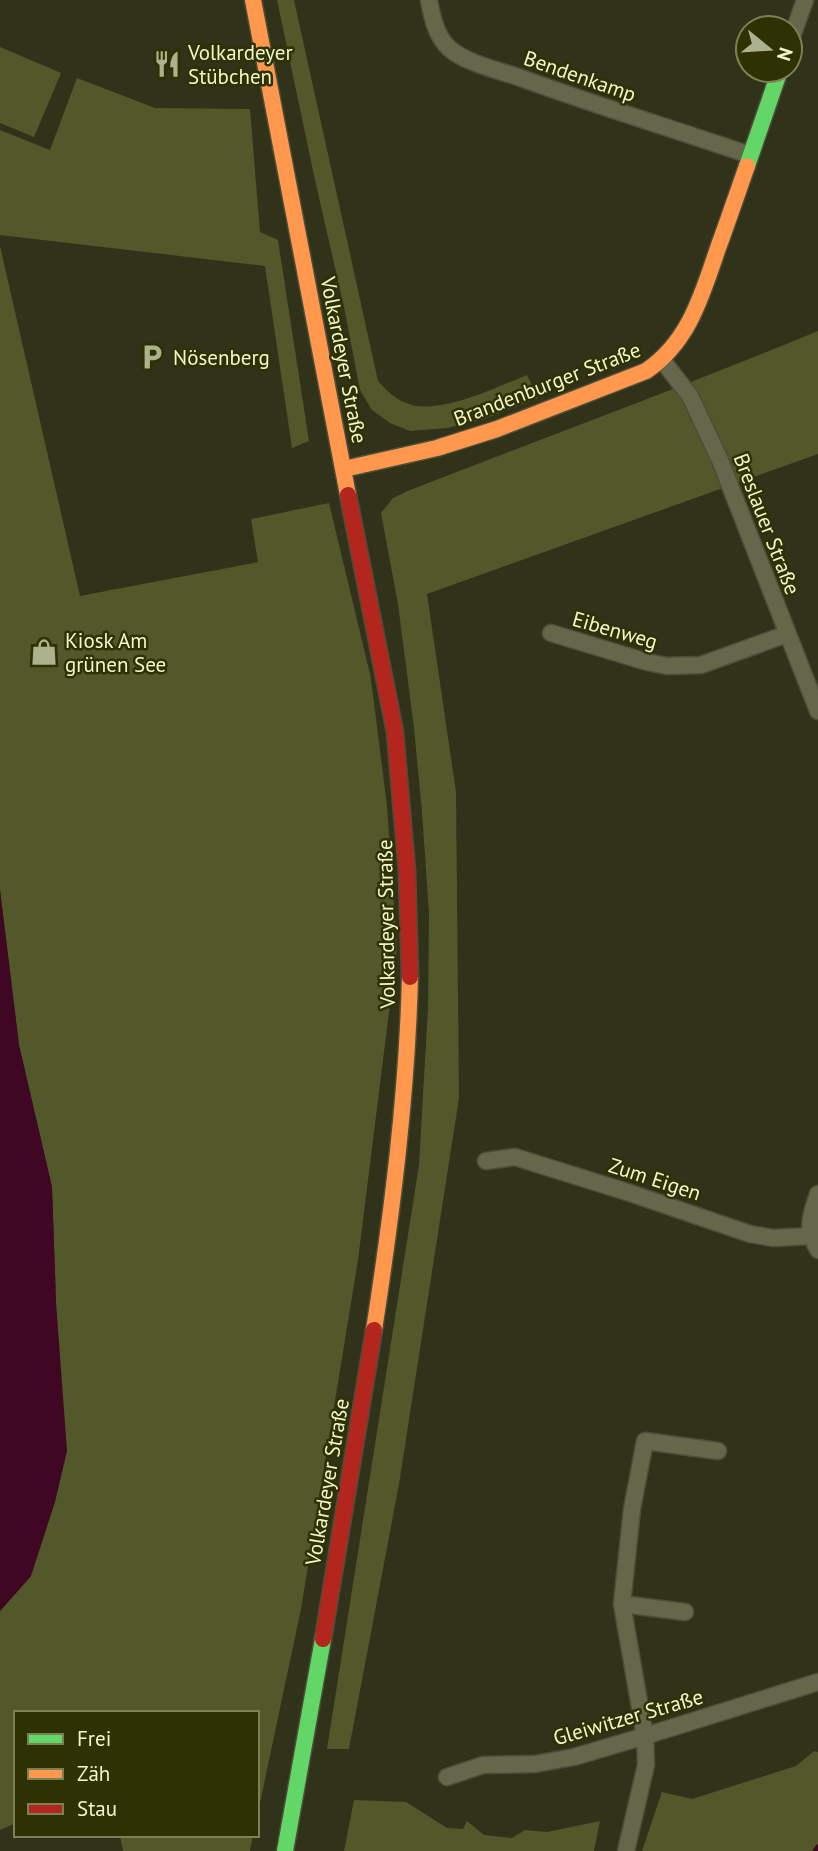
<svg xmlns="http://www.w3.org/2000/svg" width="818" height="1851" viewBox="0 0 818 1851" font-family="'PT Sans',sans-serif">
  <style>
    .green { fill: #53582a }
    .water { fill: #3f0723 }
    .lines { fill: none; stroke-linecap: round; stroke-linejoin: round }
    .stream { stroke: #3f0723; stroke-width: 5 }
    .street-casing { stroke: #4c4e39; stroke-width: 19 }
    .fast-casing { stroke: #4c4e39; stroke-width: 19 }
    .slow-casing { stroke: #4c4e39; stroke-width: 19 }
    .jam-casing { stroke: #4c4e39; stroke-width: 19 }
    .street { stroke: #64674a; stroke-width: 16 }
    .fast { stroke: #63d668; stroke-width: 16 }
    .slow { stroke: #ff974d; stroke-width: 16 }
    .jam { stroke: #b3261e; stroke-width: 16 }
    .labels { text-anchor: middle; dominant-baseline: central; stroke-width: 5; stroke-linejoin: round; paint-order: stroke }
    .poi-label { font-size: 21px; fill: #f0f7cd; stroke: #2e3203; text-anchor: start }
    .street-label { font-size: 21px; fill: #f0f7cd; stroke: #2e3203 }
  </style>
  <rect width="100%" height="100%" fill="#30321a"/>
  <g class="green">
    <path d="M277,0H294L378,381C387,391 396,400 409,404C440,415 497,387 527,375L538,398L482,420L447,428L410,431L390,423L372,410L360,390L344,307L315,180Z"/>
    <polygon points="0,47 61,73 34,137 0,123"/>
    <polygon points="77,78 155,108 250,109 260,232 278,240 309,441 292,448 265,266 0,235 0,130 50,150"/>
    <polygon points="0,246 80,596 258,562 251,519 329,503 370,674 373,695 387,806 397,948 358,1260 301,1609 257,1817 257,1713 16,1713 16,1823 0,1830 0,1611 31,1576 56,1302 52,1187 19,1045 0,890"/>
    <path d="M818,331V454L427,594L456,792L459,1098L399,1484L349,1749H327L419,1165L428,1008L429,913L422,812L414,728L398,604L381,513L393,498L410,490C546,437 683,387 818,331Z"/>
    <polygon points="814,1751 818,1752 818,1851 642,1851 662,1792 692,1799 796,1766"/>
    <polygon points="354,1800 406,1802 447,1828 463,1829 467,1821 484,1835 512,1838 525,1830 547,1832 600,1821 594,1851 344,1851"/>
    <polygon points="120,1835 253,1835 250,1851 123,1851"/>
  </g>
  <polygon class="water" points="0,890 19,1045 52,1187 56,1302 67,1451 55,1502 31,1576 0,1611"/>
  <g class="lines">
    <polyline class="stream" points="815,1851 818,1847"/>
    <defs>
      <g id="street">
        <path d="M429,0C432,17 436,36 449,48C465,63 498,70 518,77C595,105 673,129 750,155"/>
        <polyline points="790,42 805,0"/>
        <polyline points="662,360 690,396 720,460 818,711"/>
        <polyline points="551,633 647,662 667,666 701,665 787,634"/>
        <polyline points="486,1161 515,1157 630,1193 750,1234 773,1238 811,1236"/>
        <path d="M818,1194C810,1217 806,1228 818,1250"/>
        <polyline points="622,1604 685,1612"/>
        <polyline points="447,1777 483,1765 535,1764 574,1757 645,1736 818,1682"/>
        <polyline points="626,1851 646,1765 645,1736 622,1604 632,1509 645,1441 718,1451"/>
      </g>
      <g id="fast">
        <polyline points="747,166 780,70"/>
        <polyline points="285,1851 323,1639"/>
      </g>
      <g id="slow">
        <polyline points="253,0 348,495"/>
        <path d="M344,469L437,448L497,429L646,371C689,342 702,295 718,248C728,221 737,194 747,166"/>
        <path d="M374,1330C392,1213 407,1096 410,977"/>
      </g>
      <g id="jam">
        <polyline points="348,495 395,732 407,871 410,977"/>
        <polyline points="323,1639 374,1330"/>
      </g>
    </defs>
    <use href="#street" class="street-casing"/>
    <use href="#fast" class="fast-casing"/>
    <use href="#slow" class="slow-casing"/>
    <use href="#jam" class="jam-casing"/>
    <use href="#street" class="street"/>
    <use href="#fast" class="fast"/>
    <use href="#slow" class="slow"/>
    <use href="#jam" class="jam"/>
  </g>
  <defs>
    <symbol id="restaurant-bare" viewBox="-9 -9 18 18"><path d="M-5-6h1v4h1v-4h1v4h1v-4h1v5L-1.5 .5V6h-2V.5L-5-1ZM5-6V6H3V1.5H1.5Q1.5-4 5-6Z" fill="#adb28e" stroke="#2e3203" stroke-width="2.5" paint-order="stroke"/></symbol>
    <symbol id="parking-bare" viewBox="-9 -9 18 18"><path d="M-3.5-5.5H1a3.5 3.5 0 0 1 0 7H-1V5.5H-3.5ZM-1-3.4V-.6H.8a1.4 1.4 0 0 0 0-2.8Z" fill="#adb28e" stroke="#2e3203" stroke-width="2.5" paint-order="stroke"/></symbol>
    <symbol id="shop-bare" viewBox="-9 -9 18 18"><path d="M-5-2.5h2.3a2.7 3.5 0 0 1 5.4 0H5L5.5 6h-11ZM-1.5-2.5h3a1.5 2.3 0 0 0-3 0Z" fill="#adb28e" stroke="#2e3203" stroke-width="2.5" paint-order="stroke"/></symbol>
  </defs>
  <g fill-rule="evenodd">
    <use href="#restaurant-bare" x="148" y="45" width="38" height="38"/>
    <use href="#parking-bare" x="133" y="338" width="38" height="38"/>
    <use href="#shop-bare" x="25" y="633" width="38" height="38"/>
  </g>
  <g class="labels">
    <g class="poi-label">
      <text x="188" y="52">Volkardeyer<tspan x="188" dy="24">Stübchen</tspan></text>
      <text x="173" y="357">Nösenberg</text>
      <text x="65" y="640">Kiosk Am<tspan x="65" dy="24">grünen See</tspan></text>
    </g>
    <g class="street-label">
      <text transform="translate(580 76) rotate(19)">Bendenkamp</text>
      <text transform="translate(344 360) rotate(79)">Volkardeyer Straße</text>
      <text transform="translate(547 384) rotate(-21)">Brandenburger Straße</text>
      <text transform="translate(767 524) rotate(69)">Breslauer Straße</text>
      <text transform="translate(615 630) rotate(16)">Eibenweg</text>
      <text transform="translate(386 924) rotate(-91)">Volkardeyer Straße</text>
      <text transform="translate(655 1179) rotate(18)">Zum Eigen</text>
      <text transform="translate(327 1482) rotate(-80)">Volkardeyer Straße</text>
      <text transform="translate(628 1717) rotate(-16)">Gleiwitzer Straße</text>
    </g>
  </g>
  <rect x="14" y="1711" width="245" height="126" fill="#2e3203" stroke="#7c8154" stroke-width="2"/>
  <rect x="28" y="1734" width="35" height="10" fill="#63d668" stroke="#7c8154" stroke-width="2"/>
  <text x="77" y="1746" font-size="21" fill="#f0f7cd">Frei</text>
  <rect x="28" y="1769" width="35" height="10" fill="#ff974d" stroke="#7c8154" stroke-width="2"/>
  <text x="77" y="1781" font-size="21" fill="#f0f7cd">Zäh</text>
  <rect x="28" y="1804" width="35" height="10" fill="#b3261e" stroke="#7c8154" stroke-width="2"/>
  <text x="77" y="1816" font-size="21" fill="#f0f7cd">Stau</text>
  <g transform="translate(769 49) rotate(108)"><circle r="33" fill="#2e3203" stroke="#7c8154" stroke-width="2"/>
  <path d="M0-5L12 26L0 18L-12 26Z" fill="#adb28e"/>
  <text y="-10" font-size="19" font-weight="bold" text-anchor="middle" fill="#f0f7cd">N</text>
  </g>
</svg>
